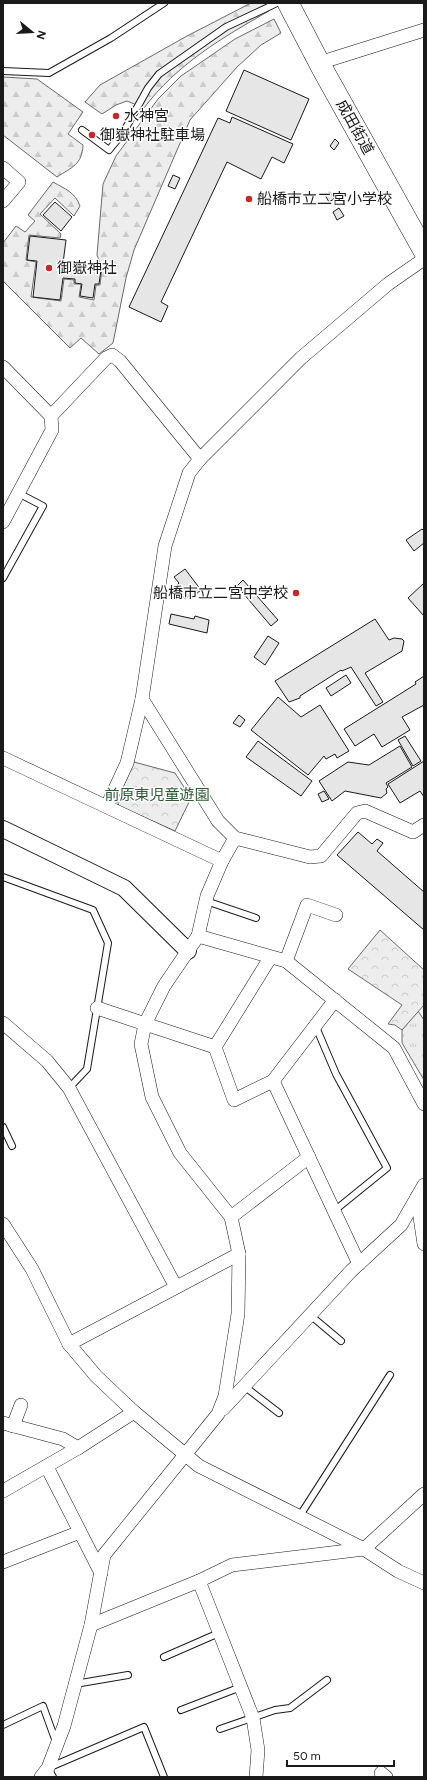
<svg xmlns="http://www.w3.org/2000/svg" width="427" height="1780" viewBox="0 0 427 1780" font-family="Figtree,'Noto Sans JP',sans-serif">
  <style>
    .grass { fill: url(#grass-tufts); stroke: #6a6a6a }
    .forest { fill: url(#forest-firs); stroke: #6a6a6a }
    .park { fill: url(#park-crowns); stroke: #6a6a6a }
    .building { fill: #e6e6e6; stroke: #1a1a1a }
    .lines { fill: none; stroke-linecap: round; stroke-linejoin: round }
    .service-casing { stroke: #1a1a1a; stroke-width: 8 }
    .minor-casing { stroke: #1a1a1a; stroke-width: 14 }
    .tertiary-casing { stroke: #1a1a1a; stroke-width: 18 }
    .trunk-casing { stroke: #1a1a1a; stroke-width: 22 }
    .service { stroke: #fff; stroke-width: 6 }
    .minor { stroke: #fff; stroke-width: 13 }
    .tertiary { stroke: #fff; stroke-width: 16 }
    .trunk { stroke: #fff; stroke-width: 21 }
    .poi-dot { fill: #c62828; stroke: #fff; stroke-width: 1.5 }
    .labels { text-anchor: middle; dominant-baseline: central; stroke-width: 3; stroke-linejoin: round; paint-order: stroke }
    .poi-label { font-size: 15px; fill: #1a1a1a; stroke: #fff; text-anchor: start }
    .street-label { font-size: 15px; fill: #1a1a1a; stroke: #fff }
    .park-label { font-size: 15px; fill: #2b5a34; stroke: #fff }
  </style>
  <defs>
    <pattern id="grass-tufts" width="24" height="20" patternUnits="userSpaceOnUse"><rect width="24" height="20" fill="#ededed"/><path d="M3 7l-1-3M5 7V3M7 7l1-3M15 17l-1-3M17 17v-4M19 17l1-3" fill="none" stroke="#cbcbcb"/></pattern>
    <pattern id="forest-firs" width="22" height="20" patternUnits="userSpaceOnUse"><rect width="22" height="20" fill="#ededed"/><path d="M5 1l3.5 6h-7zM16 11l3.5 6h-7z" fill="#cbcbcb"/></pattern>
    <pattern id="park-crowns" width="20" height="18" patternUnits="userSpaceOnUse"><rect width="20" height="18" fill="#ededed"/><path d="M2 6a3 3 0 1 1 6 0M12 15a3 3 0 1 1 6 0" fill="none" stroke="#cbcbcb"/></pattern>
  </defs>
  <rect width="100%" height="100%" fill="#fff"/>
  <polygon class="grass" points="418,1011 424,1020 424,1080 402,1043 402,1030"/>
  <g class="forest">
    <path d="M251,3H265L269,11C223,37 176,65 144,108L127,101L116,105L102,114L85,102L100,85L187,36Z"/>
    <path d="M274,19L281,33L261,45L237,67L190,120L134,250L126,278L113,343L99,354L81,338L70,348L3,281V243L16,226L25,232L35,221L28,215L53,182C65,189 75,192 80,206L74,216L55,198L40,214L61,234L60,238L29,235L26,260L36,262L31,297L61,301L64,279L74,280V284H81L79,297L94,300L96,285H100L102,268L97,255L103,184L116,156L158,99L181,76L235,39Z"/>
    <path d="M3,77L37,79L83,112L68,134L83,145C82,165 72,167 57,177L3,135Z"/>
  </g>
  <g class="park">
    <polygon points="134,762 175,773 191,798 175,831 119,806 117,800"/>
    <polygon points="380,930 424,970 424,1005 402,1030 395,1025 388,1024 402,1005 348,969"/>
  </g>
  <g class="building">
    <polygon points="244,70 309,99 291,140 226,111"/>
    <polygon points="232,117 293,144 284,163 272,157 261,179 227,162 161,302 168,306 161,322 129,307 218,118 230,123"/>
    <polygon points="335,139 339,143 334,150 330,146"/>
    <polygon points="173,175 180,178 175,189 168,186"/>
    <polygon points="330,192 334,199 329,202 325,195"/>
    <polygon points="55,202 72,217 61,231 43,215"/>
    <polygon points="339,208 344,216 337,220 333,212"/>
    <polygon points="30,236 66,240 62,271 79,273 80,267 101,270 99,284 95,284 93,298 80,296 82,284 75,283 75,279 63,278 60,300 33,297 37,261 27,260"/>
    <polygon points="422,529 424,531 424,543 414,551 406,540"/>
    <polygon points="185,569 201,590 191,598 189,596 185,599 175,587 179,583 174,577"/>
    <polygon points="243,580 278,620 271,626 237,586"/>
    <polygon points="424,583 424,616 408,598"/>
    <polygon points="171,614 194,619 195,616 209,620 207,633 169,624"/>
    <polygon points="375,619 389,640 394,638 402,639 404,641 402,651 365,673 383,702 376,706 351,667 342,671 341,670 300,696 300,698 289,702 275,681"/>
    <polygon points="268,636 279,643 265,665 254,657"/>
    <polygon points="346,675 351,683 331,696 326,688"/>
    <polygon points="424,676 424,705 402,717 410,730 382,747 374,734 355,746 344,729 416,684 415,682"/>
    <polygon points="278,697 301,717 320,705 349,751 337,758 335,754 326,759 324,756 308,775 251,730"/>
    <polygon points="239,715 245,720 240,727 233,723"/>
    <polygon points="405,736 421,761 413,766 398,740"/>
    <polygon points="258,741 312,781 301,796 246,757"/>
    <polygon points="400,746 412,767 386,783 388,787 386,789 387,793 381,798 345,791 332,801 319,781 348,762 369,765"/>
    <polygon points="424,761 424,797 420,791 400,803 388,784"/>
    <polygon points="324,791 329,799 322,802 318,794"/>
    <polygon points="358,832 372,844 377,839 383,843 377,851 424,892 424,930 337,855"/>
  </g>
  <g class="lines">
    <defs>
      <g id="service">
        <polyline points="3,71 49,73 111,38 164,3"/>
        <polyline points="82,130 109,150 123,133 148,88 159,74 226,27 277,3"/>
        <polyline points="3,578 43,506 18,493"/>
        <polyline points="3,877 93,910 108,943 87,1069 69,1088"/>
        <polyline points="206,901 256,918"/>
        <polyline points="316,1027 336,1074 387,1168 334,1211"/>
        <polyline points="3,1127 12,1146"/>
        <polyline points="310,1315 341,1341"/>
        <polyline points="244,1386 279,1413"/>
        <polyline points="299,1517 390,1375"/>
        <polyline points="164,1657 219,1633"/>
        <polyline points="75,1684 128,1675"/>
        <polyline points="181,1710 241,1687"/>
        <polyline points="3,1725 43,1706 56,1742"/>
        <polyline points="220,1729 275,1710 290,1708 327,1680"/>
        <polyline points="53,1777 48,1768 144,1727 164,1777"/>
      </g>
      <g id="minor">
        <polyline points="319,63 424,30"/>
        <polyline points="3,168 19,182 3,201"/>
        <polyline points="424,259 388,284 301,358 200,459 189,473 165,546 142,699 218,821 235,838 310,857 321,856 357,813 365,811 413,832 424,825"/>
        <polyline points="3,367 51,416"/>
        <polyline points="3,522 52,430 51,416 106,358 112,355 120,361 200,459"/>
        <polyline points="3,758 222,861"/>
        <polyline points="107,806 127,763 142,699"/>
        <polyline points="198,936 286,961 394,1048 424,1104"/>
        <polyline points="270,958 215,1047 234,1100 273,1081 335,1000"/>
        <polyline points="286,961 307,905 336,915"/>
        <polyline points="97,1008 215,1047"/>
        <polyline points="3,1023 47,1061 69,1088 176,1287"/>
        <polyline points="273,1081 359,1264"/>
        <polyline points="417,1197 424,1244"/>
        <polyline points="231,1217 309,1157"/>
        <polyline points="3,1224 32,1269 69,1344 96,1376 134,1412 199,1466 364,1549 398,1571 424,1583"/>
        <polyline points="69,1344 239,1254"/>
        <polyline points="223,1409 351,1271 401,1225 424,1185"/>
        <polyline points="3,1423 63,1439 78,1448"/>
        <polyline points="13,1426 21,1405"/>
        <polyline points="47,1467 101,1573"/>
        <polyline points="3,1491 78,1448 134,1412"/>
        <polyline points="3,1562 80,1532"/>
        <polyline points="199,1581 253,1718 258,1750 256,1777"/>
        <polyline points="91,1625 199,1581 232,1565 364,1549 424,1494"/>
        <polyline points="381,1773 386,1777"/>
        <polyline points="41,1777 48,1768 64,1726 91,1625 104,1555 218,1414 225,1396 238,1314 239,1254 231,1217 180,1153 152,1097 141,1044 145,1024 164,986 198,936 207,896 222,861 235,838"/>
      </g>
      <polyline id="tertiary" points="3,829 124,888 188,951"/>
      <polyline id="trunk" points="288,3 323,70 424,251"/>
    </defs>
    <use href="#service" class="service-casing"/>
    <use href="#minor" class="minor-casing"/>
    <use href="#tertiary" class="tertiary-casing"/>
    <use href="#trunk" class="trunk-casing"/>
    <use href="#service" class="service"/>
    <use href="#minor" class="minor"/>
    <use href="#tertiary" class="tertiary"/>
    <use href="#trunk" class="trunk"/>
  </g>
  <g class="poi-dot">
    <circle cx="116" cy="116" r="4"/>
    <circle cx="92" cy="135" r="4"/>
    <circle cx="249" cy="199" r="4"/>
    <circle cx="49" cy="268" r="4"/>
    <circle cx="296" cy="593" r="4"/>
  </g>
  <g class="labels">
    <g class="poi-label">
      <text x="124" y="116">水神宮</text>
      <text x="100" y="135">御嶽神社駐車場</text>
      <text x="257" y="199">船橋市立二宮小学校</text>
      <text x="57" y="268">御嶽神社</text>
      <text x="288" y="593" text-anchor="end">船橋市立二宮中学校</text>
    </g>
    <g class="street-label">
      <text transform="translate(355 127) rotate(61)">成田街道</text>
    </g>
    <g class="park-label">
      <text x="157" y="795">前原東児童遊園</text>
    </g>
  </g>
  <rect width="427" height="1780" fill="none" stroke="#1a1a1a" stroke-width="8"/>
  <g transform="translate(32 32) rotate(108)" stroke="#ffffff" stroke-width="3" paint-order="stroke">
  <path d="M0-3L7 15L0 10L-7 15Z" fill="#1a1a1a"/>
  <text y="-6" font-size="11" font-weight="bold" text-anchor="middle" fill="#1a1a1a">N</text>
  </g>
  <path d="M287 1760v6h107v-6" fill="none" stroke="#1a1a1a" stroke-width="2"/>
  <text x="293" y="1760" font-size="12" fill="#1a1a1a" stroke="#ffffff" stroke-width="3" paint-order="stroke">50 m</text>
</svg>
